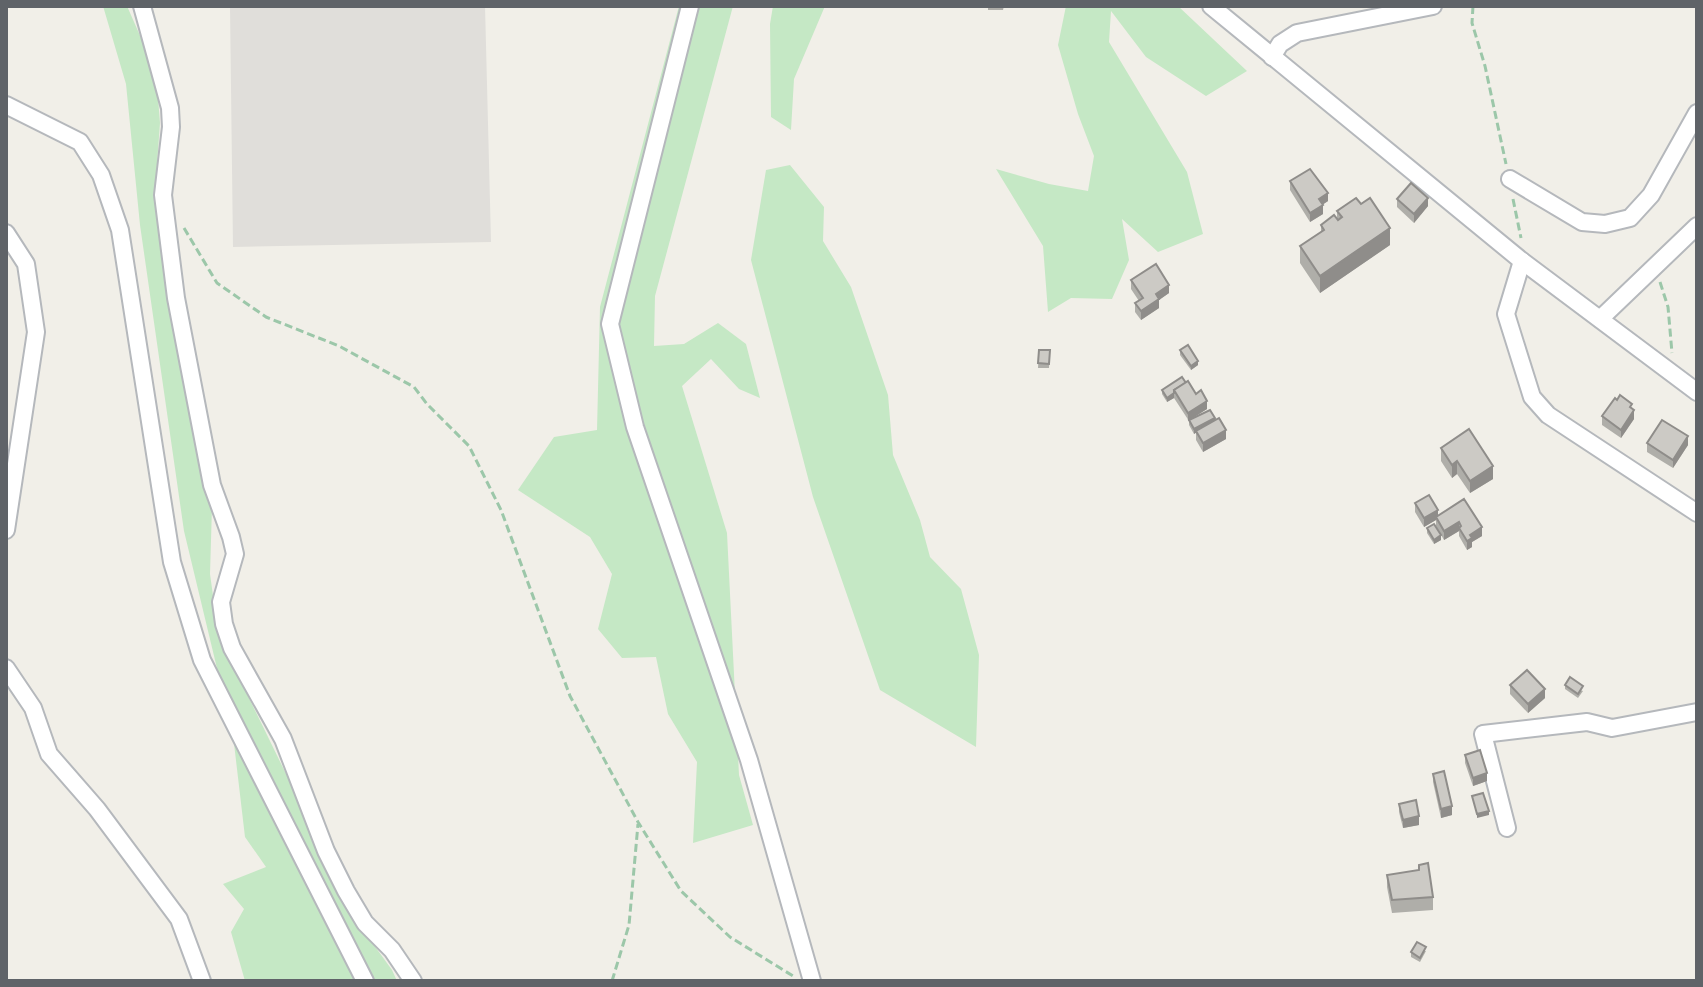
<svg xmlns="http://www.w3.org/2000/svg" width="1703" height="987" viewBox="0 0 1703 987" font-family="'PT Sans',sans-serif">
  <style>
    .industrial { fill: #e0deda }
    .green { fill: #c5e8c5 }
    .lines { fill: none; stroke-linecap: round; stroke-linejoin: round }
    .minor-casing { stroke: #b5b8bc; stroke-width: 20 }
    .path { stroke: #9cc7a9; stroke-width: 3; stroke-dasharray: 8 4; stroke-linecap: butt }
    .minor { stroke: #fff; stroke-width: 16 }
    .wall { fill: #afaea9 }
    .shaded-wall { fill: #8f8d8a }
    .building { fill: #cccac5; stroke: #8f8d8a; stroke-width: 2 }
  </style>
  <rect width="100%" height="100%" fill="#f1efe8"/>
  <polygon class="industrial" points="230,6 485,6 491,242 233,247"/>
  <g class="green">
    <polygon points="103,6 127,6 156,72 160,123 156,178 168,296 212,507 210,574 216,617 227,653 289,780 347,908 392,970 397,981 245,981 231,932 244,909 223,884 266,867 245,837 233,735 184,531 140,225 126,84"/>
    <polygon points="679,6 733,6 655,296 654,346 684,344 718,323 746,344 760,398 739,389 711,359 682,386 727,533 739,775 753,825 693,843 697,762 668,714 656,657 622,658 598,629 612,574 590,537 518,490 554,437 597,430 600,307"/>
    <polygon points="773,6 825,6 794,79 791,130 771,117 770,24"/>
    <polygon points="1066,6 1178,6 1247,71 1206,96 1146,57 1111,11 1109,42 1187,172 1203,234 1158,252 1122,219 1129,260 1112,299 1071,298 1048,312 1043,246 996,169 1049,184 1088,191 1094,156 1078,114 1058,45"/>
    <polygon points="790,165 824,207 823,241 851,287 888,395 893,455 920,520 930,557 961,589 979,655 976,747 880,690 813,497 751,260 766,170"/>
  </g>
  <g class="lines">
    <defs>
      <g id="minor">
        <polyline points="142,6 170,108 171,127 163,195 176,298 212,485 231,537 235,554 221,602 224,624 232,648 283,739 326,851 346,891 365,923 392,950 413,981"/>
        <polyline points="690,6 610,324 635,427 749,760 812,981"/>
        <polyline points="1211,6 1522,261 1697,392"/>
        <polyline points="1272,57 1280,44 1297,33 1433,6"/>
        <polyline points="6,105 80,142 101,175 120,230 172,562 202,660 365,981"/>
        <polyline points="1510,179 1582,222 1605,224 1630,218 1651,195 1697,113"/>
        <polyline points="6,233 26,264 36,332 6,530"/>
        <polyline points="1522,261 1506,314 1532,397 1548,415 1697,513"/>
        <polyline points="1600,319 1697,226"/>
        <polyline points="6,668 33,708 49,754 97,809 179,919 202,981"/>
        <polyline points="1507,828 1483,734 1587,722 1612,728 1697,712"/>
      </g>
    </defs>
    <use href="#minor" class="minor-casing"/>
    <g class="path">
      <polyline points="1473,6 1472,23 1485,66 1506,164"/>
      <polyline points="1513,199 1521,238"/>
      <polyline points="184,228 217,283 266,317 339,346 414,387 427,404 469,446 501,510 570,696 638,822 681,891 730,937 793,976"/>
      <polyline points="1660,282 1668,307 1672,353"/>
      <polyline points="612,981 629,925 638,824"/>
    </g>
    <use href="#minor" class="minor"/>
  </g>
  <g class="wall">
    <polygon points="988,6 1004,6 1003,10 988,10"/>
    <polygon points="1290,181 1328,201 1322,205 1323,214 1310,222 1290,190"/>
    <polygon points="1397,199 1428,206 1414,223 1397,207"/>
    <polygon points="1337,211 1390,245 1320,293 1300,263 1300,246 1321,232 1321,225 1337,220"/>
    <polygon points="1131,280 1169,293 1159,300 1159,308 1141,320 1135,312 1135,303 1139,301 1131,289"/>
    <polygon points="1039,350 1050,350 1049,368 1038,368"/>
    <polygon points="1180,350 1198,365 1191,370 1180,355"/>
    <polygon points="1186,383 1207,409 1191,419 1215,420 1226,439 1203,452 1196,440 1196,432 1194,434 1189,425 1189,421 1174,398 1167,402 1162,394 1162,390"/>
    <polygon points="1632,408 1634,419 1621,438 1602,425 1602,416"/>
    <polygon points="1647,443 1688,445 1673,468 1647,452"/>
    <polygon points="1441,448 1493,479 1470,493 1457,474 1452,478 1441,461"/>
    <polygon points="1464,499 1482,536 1472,542 1472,547 1467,550 1459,536 1459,531 1444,540 1436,526 1436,520 1424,527 1415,512 1415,503 1438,516"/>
    <polygon points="1427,528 1441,540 1434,544 1427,533"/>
    <polygon points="1510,685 1545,698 1528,713 1510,694"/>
    <polygon points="1565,685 1583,691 1578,698 1565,689"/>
    <polygon points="1465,755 1487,781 1473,786 1465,763"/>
    <polygon points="1433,774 1452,815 1441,818 1433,782"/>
    <polygon points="1399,804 1419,825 1403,828 1399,812"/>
    <polygon points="1419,870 1433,897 1433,910 1392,913 1387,887 1387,875"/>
    <polygon points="1426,951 1420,962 1411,957 1411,952"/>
  </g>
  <g class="shaded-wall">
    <polygon points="1328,193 1328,201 1319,207 1319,199"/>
    <polygon points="1428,198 1428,206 1414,223 1414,214"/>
    <polygon points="1323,205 1323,214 1310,222 1310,213"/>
    <polygon points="1390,228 1390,245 1320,293 1320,276"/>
    <polygon points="1169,285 1169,293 1159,300 1159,308 1141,320 1141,311 1156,294"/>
    <polygon points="1198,361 1198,365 1191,370 1191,366"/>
    <polygon points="1174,393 1174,398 1167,402 1167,398"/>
    <polygon points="1207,401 1207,409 1188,421 1188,413"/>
    <polygon points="1634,410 1634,419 1621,438 1621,430"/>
    <polygon points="1215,418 1215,422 1194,434 1194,429"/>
    <polygon points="1226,430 1226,439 1203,452 1203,443"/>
    <polygon points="1688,436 1688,445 1673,468 1673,460"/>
    <polygon points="1457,461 1457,474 1452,478 1452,465"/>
    <polygon points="1493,466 1493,479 1470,493 1470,481"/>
    <polygon points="1438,510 1438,519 1436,517 1436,520 1424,527 1424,518"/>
    <polygon points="1459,522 1459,531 1444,540 1444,531"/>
    <polygon points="1482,527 1482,536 1472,542 1472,547 1467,550 1467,541 1470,535"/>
    <polygon points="1441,535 1441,540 1434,544 1434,540"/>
    <polygon points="1545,689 1545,698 1528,713 1528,704"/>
    <polygon points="1487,773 1487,781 1473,786 1473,778"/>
    <polygon points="1452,806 1452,815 1441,818 1441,809"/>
    <polygon points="1489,811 1489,815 1477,818 1477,814"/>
    <polygon points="1419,816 1419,825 1403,828 1403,820"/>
  </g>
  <g class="building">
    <polygon points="1310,169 1328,193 1319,199 1323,205 1310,213 1290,181"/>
    <polygon points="1411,183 1428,198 1414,214 1397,199"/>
    <polygon points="1356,198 1361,204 1370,198 1390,228 1320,276 1300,246 1324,230 1321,225 1334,215 1338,220 1342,217 1337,211"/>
    <polygon points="1156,264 1169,285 1156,294 1159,299 1141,311 1135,303 1143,298 1131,280"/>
    <polygon points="1188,345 1198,361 1191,366 1180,350"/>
    <polygon points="1039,350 1050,350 1049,364 1038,363"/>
    <polygon points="1182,377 1186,383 1174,390 1174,393 1167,398 1162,390"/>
    <polygon points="1188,381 1196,394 1201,390 1207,401 1188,413 1174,390"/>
    <polygon points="1620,395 1632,404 1630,407 1634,410 1621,430 1602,416 1615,398 1617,400"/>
    <polygon points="1210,410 1215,418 1194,429 1189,420"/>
    <polygon points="1219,418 1226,430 1203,443 1196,431"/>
    <polygon points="1662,420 1688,436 1673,460 1647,443"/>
    <polygon points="1469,429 1493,466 1470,481 1457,461 1452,465 1441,448"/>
    <polygon points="1429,495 1438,510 1424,518 1415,503"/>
    <polygon points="1464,499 1482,527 1470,535 1472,538 1467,541 1459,528 1461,526 1459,522 1444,531 1436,517"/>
    <polygon points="1434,524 1441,535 1434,540 1427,528"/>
    <polygon points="1527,670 1545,689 1528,704 1510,685"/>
    <polygon points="1570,677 1583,686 1578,694 1565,685"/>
    <polygon points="1480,750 1487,773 1473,778 1465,755"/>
    <polygon points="1444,771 1452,806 1441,809 1433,774"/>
    <polygon points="1483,793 1489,811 1477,814 1472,796"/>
    <polygon points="1416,800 1419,816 1403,820 1399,804"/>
    <polygon points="1428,863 1433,897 1392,900 1387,875 1419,870 1419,865"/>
    <polygon points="1417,942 1426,947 1420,958 1411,952"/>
  </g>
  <rect width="1703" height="987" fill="none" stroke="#5f6368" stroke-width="16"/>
</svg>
